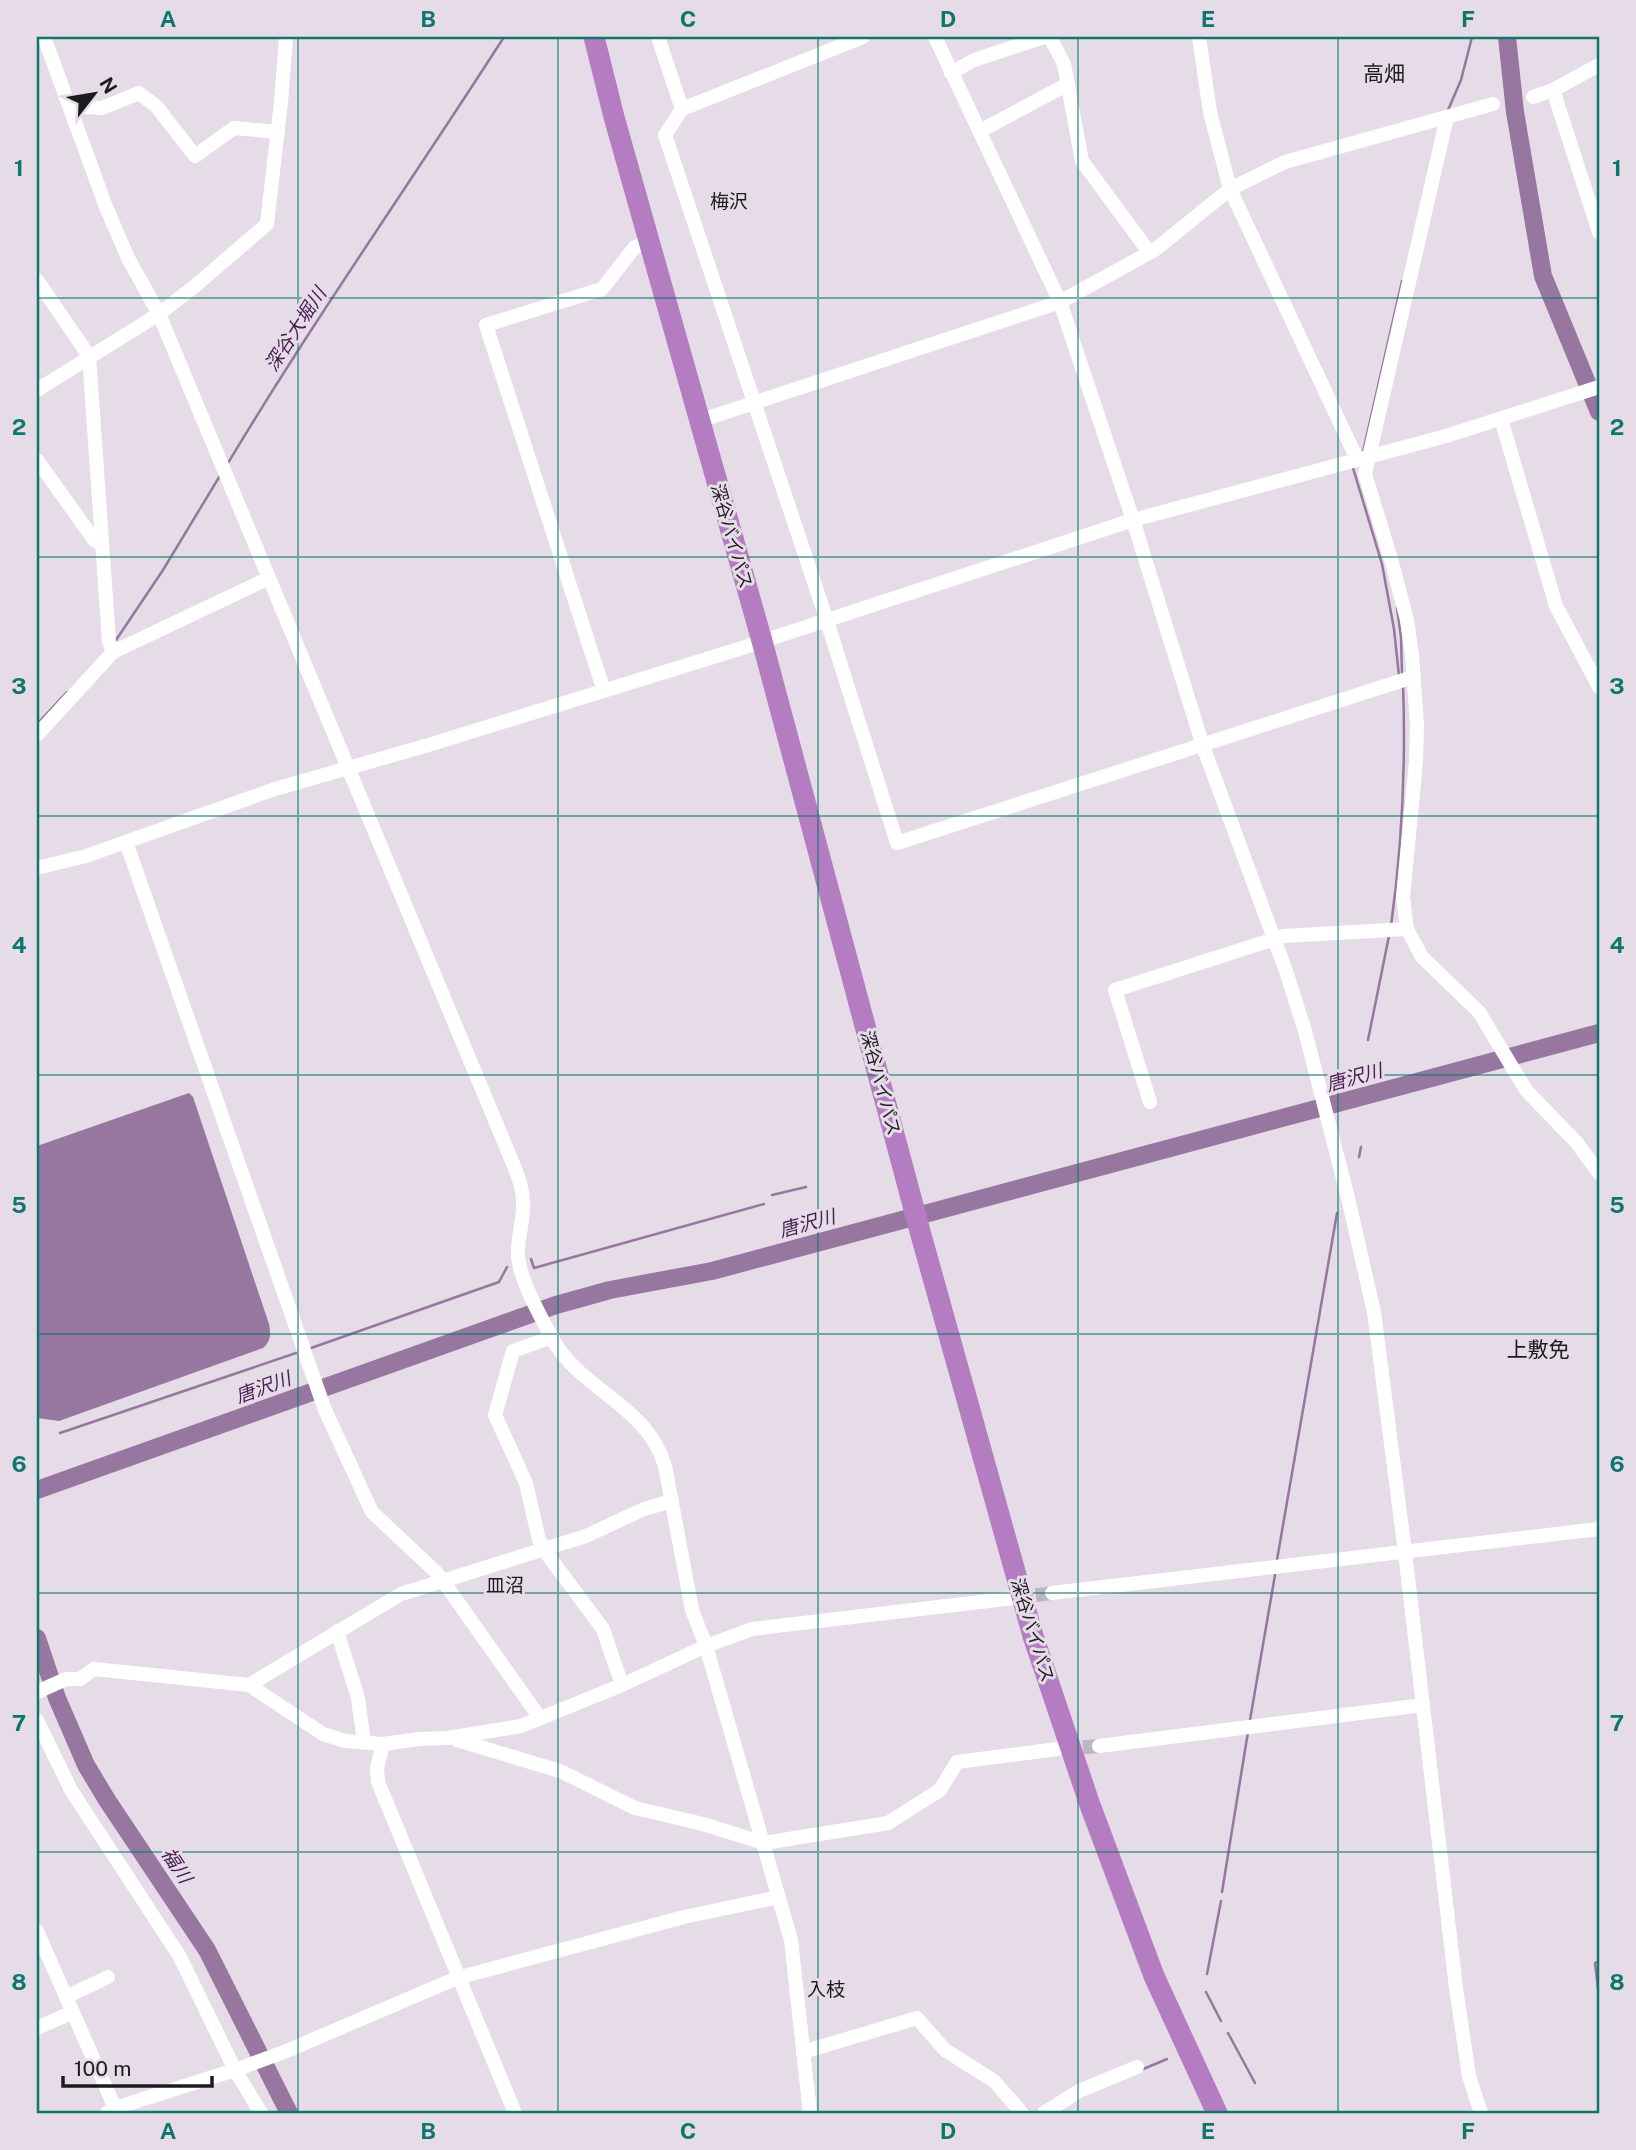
<svg xmlns="http://www.w3.org/2000/svg" width="1636" height="2150" viewBox="0 0 1636 2150" font-family="'Public Sans','Noto Sans JP',sans-serif">
  <style>
    .water { fill: #97769f }
    .lines { fill: none; stroke-linecap: round; stroke-linejoin: round }
    .stream { stroke: #97769f; stroke-width: 2.5 }
    .river { stroke: #97769f; stroke-width: 18 }
    .minor-tunnel { stroke: #bdb5bf; stroke-width: 14; stroke-dasharray: 14 7; stroke-linecap: butt }
    .minor { stroke: #fff; stroke-width: 14 }
    .highway { stroke: #b47dc1; stroke-width: 21 }
    .grid { fill: none; stroke: #0f766e; stroke-width: 2; stroke-opacity: 0.55 }
    .labels { text-anchor: middle; dominant-baseline: central; stroke-width: 6; stroke-linejoin: round; paint-order: stroke }
    .street-label { font-size: 18px; fill: #1e1b1f; stroke: #e5dce7 }
    .neighbourhood-label { font-size: 19px; fill: #1e1b1f; stroke: #e5dce7 }
    .water-label { font-size: 19px; font-style: italic; fill: #461c50; stroke: #e5dce7 }
    .quarter-label { font-size: 21px; fill: #1e1b1f; stroke: #e5dce7 }
    .neatline { fill: none; stroke: #0f766e; stroke-width: 2.5 }
    .grid-label { font-size: 23px; text-anchor: middle; font-weight: bold; fill: #0f766e }
  </style>
  <rect width="100%" height="100%" fill="#e5dce7"/>
  <path class="water" d="M189,1093L193,1097L269,1324C271,1334 271,1341 263,1348L59,1421L37,1418V1146Z"/>
  <g class="lines">
    <g class="stream">
      <polyline points="1448,110 1461,80 1472,37"/>
      <polyline points="1363,452 1402,281"/>
      <path d="M228,463C315,318 413,179 504,37"/>
      <polyline points="1353,468 1382,564 1394,629 1399,676"/>
      <polyline points="1397,608 1401,637 1402,674"/>
      <polyline points="116,640 163,570 221,474"/>
      <polyline points="37,724 67,692"/>
      <path d="M1391,926C1402,846 1406,765 1403,684"/>
      <polyline points="1368,1040 1389,936"/>
      <polyline points="1359,1157 1361,1147"/>
      <polyline points="772,1195 806,1187"/>
      <polyline points="531,1259 534,1268 764,1204"/>
      <polyline points="311,1348 499,1282 507,1267"/>
      <polyline points="60,1433 296,1353"/>
      <polyline points="1277,1560 1337,1213"/>
      <polyline points="1250,1720 1275,1575"/>
      <polyline points="1222,1892 1248,1732"/>
      <polyline points="1599,1961 1595,1963 1599,1997"/>
      <polyline points="1207,1974 1221,1901"/>
      <polyline points="1206,1992 1221,2021"/>
      <polyline points="1228,2033 1255,2083"/>
      <polyline points="1141,2070 1167,2059"/>
    </g>
    <g class="river">
      <polyline points="1507,37 1515,112 1543,276 1599,412"/>
      <polyline points="37,1490 556,1305 610,1290 712,1271 1599,1033"/>
      <polyline points="37,1638 57,1698 86,1765 107,1800 207,1950 289,2113"/>
    </g>
    <g class="minor-tunnel">
      <polyline points="1015,1598 1052,1593"/>
      <polyline points="1062,1749 1099,1746"/>
    </g>
    <g class="minor">
      <path d="M44,37L106,207L128,258L159,314L512,1161C517,1174 523,1187 523,1202C524,1220 517,1238 518,1256C520,1281 541,1317 553,1340C582,1391 647,1405 665,1466L692,1610L706,1646L791,1940L810,2113"/>
      <polyline points="658,37 682,109"/>
      <polyline points="863,37 682,109 665,135 827,621 897,843 1413,677"/>
      <polyline points="935,37 1060,302 1133,520 1203,746 1286,971 1305,1031 1348,1198 1374,1312 1405,1552 1456,1988 1469,2076 1481,2113"/>
      <polyline points="1050,37 1064,64 1082,161 1149,252"/>
      <polyline points="1199,37 1210,112 1230,189 1357,459"/>
      <polyline points="951,73 974,60 1044,37"/>
      <polyline points="1553,90 1599,232"/>
      <polyline points="1533,97 1553,90 1599,65"/>
      <polyline points="70,106 102,108 139,93 157,107 195,156 234,128 278,132"/>
      <polyline points="1447,117 1365,474 1391,559 1407,620 1412,655 1417,724 1416,762 1403,897 1407,929 1422,957 1479,1012 1526,1090 1577,1143 1599,1173"/>
      <polyline points="980,131 1068,84"/>
      <polyline points="37,280 89,356 109,642 113,652 269,578"/>
      <polyline points="37,390 159,314 195,286 267,224 281,102 286,37"/>
      <polyline points="1501,419 1556,606 1599,687"/>
      <polyline points="699,421 1060,302 1156,249 1230,189 1285,162 1493,104"/>
      <polyline points="37,460 95,541 101,544"/>
      <polyline points="604,691 486,325 602,289 634,248 649,240"/>
      <polyline points="37,735 113,652"/>
      <polyline points="126,842 325,1410 372,1512 438,1574 540,1718"/>
      <polyline points="37,868 86,856 275,789 425,746 739,649 1133,520 1446,436 1599,387"/>
      <polyline points="1150,1102 1115,990 1284,936 1407,929"/>
      <polyline points="552,1337 513,1351 495,1415 526,1483 539,1540 550,1558 603,1629 622,1685"/>
      <polyline points="1052,1593 1599,1529"/>
      <polyline points="337,1631 358,1698 364,1742"/>
      <polyline points="249,1685 401,1594 586,1536 644,1509 672,1501"/>
      <polyline points="37,1692 66,1679 80,1679 94,1669 249,1685 323,1734 345,1741 383,1744 419,1739 447,1738 521,1726 622,1685 706,1646 752,1629 1014,1598"/>
      <polyline points="37,1720 71,1790 180,1957 235,2070 261,2113"/>
      <polyline points="457,1740 560,1771 635,1808 703,1824 764,1843 888,1823 940,1790 957,1762 1057,1749"/>
      <polyline points="383,1744 377,1768 378,1782 515,2113"/>
      <polyline points="1099,1746 1423,1705"/>
      <polyline points="37,1931 115,2108"/>
      <polyline points="66,1997 108,1977"/>
      <polyline points="37,2028 73,2012"/>
      <polyline points="803,2052 917,2018 945,2050 994,2081 1022,2113"/>
      <polyline points="107,2113 115,2108 235,2070 284,2052 457,1978 684,1917 779,1897"/>
      <polyline points="1044,2113 1079,2091 1137,2067"/>
    </g>
    <polyline class="highway" points="594,37 614,117 762,641 921,1235 1033,1636 1090,1805 1154,1976 1217,2113"/>
  </g>
  <path class="grid" d="M298,37V2113M558,37V2113M818,37V2113M1078,37V2113M1338,37V2113M37,298H1599M37,557H1599M37,816H1599M37,1075H1599M37,1334H1599M37,1593H1599M37,1852H1599"/>
  <g class="labels">
    <g class="street-label">
      <text transform="translate(732 536) rotate(74)">深谷バイパス</text>
      <text transform="translate(881 1083) rotate(75)">深谷バイパス</text>
      <text transform="translate(1033 1630) rotate(73)">深谷バイパス</text>
    </g>
    <g class="neighbourhood-label">
      <text x="729" y="201">梅沢</text>
      <text x="505" y="1585">皿沼</text>
      <text x="826" y="1989">入枝</text>
    </g>
    <g class="water-label">
      <text transform="translate(295 329) rotate(-57)">深谷大堀川</text>
      <text transform="translate(1354 1077) rotate(-15)">唐沢川</text>
      <text transform="translate(807 1223) rotate(-15)">唐沢川</text>
      <text transform="translate(263 1387) rotate(-20)">唐沢川</text>
      <text transform="translate(177 1865) rotate(57)">福川</text>
    </g>
    <g class="quarter-label">
      <text x="1384" y="73">高畑</text>
      <text x="1538" y="1349">上敷免</text>
    </g>
  </g>
  <rect width="1636" height="2150" fill="none" stroke="#e5dce7" stroke-width="77"/>
  <g transform="translate(94 94) rotate(59)" stroke="#e5dce7" stroke-width="5" paint-order="stroke">
  <path d="M0-5L12 26L0 18L-12 26Z" fill="#1e1b1f"/>
  <text y="-10" font-size="19" font-weight="bold" text-anchor="middle" fill="#1e1b1f">N</text>
  </g>
  <path d="M63 2076v10h149v-10" fill="none" stroke="#1e1b1f" stroke-width="3.5"/>
  <text x="74" y="2076" font-size="21" fill="#1e1b1f" stroke="#e5dce7" stroke-width="5" paint-order="stroke">100 m</text>
  <rect x="38" y="38" width="1560" height="2074" class="neatline"/>
  <g class="grid-label">
    <text x="168" y="27">A</text>
    <text x="428" y="27">B</text>
    <text x="688" y="27">C</text>
    <text x="948" y="27">D</text>
    <text x="1208" y="27">E</text>
    <text x="1468" y="27">F</text>
    <text x="19" y="176">1</text>
    <text x="1617" y="176">1</text>
    <text x="19" y="435">2</text>
    <text x="1617" y="435">2</text>
    <text x="19" y="694">3</text>
    <text x="1617" y="694">3</text>
    <text x="19" y="953">4</text>
    <text x="1617" y="953">4</text>
    <text x="19" y="1213">5</text>
    <text x="1617" y="1213">5</text>
    <text x="19" y="1472">6</text>
    <text x="1617" y="1472">6</text>
    <text x="19" y="1731">7</text>
    <text x="1617" y="1731">7</text>
    <text x="19" y="1990">8</text>
    <text x="1617" y="1990">8</text>
    <text x="168" y="2139">A</text>
    <text x="428" y="2139">B</text>
    <text x="688" y="2139">C</text>
    <text x="948" y="2139">D</text>
    <text x="1208" y="2139">E</text>
    <text x="1468" y="2139">F</text>
  </g>
</svg>
